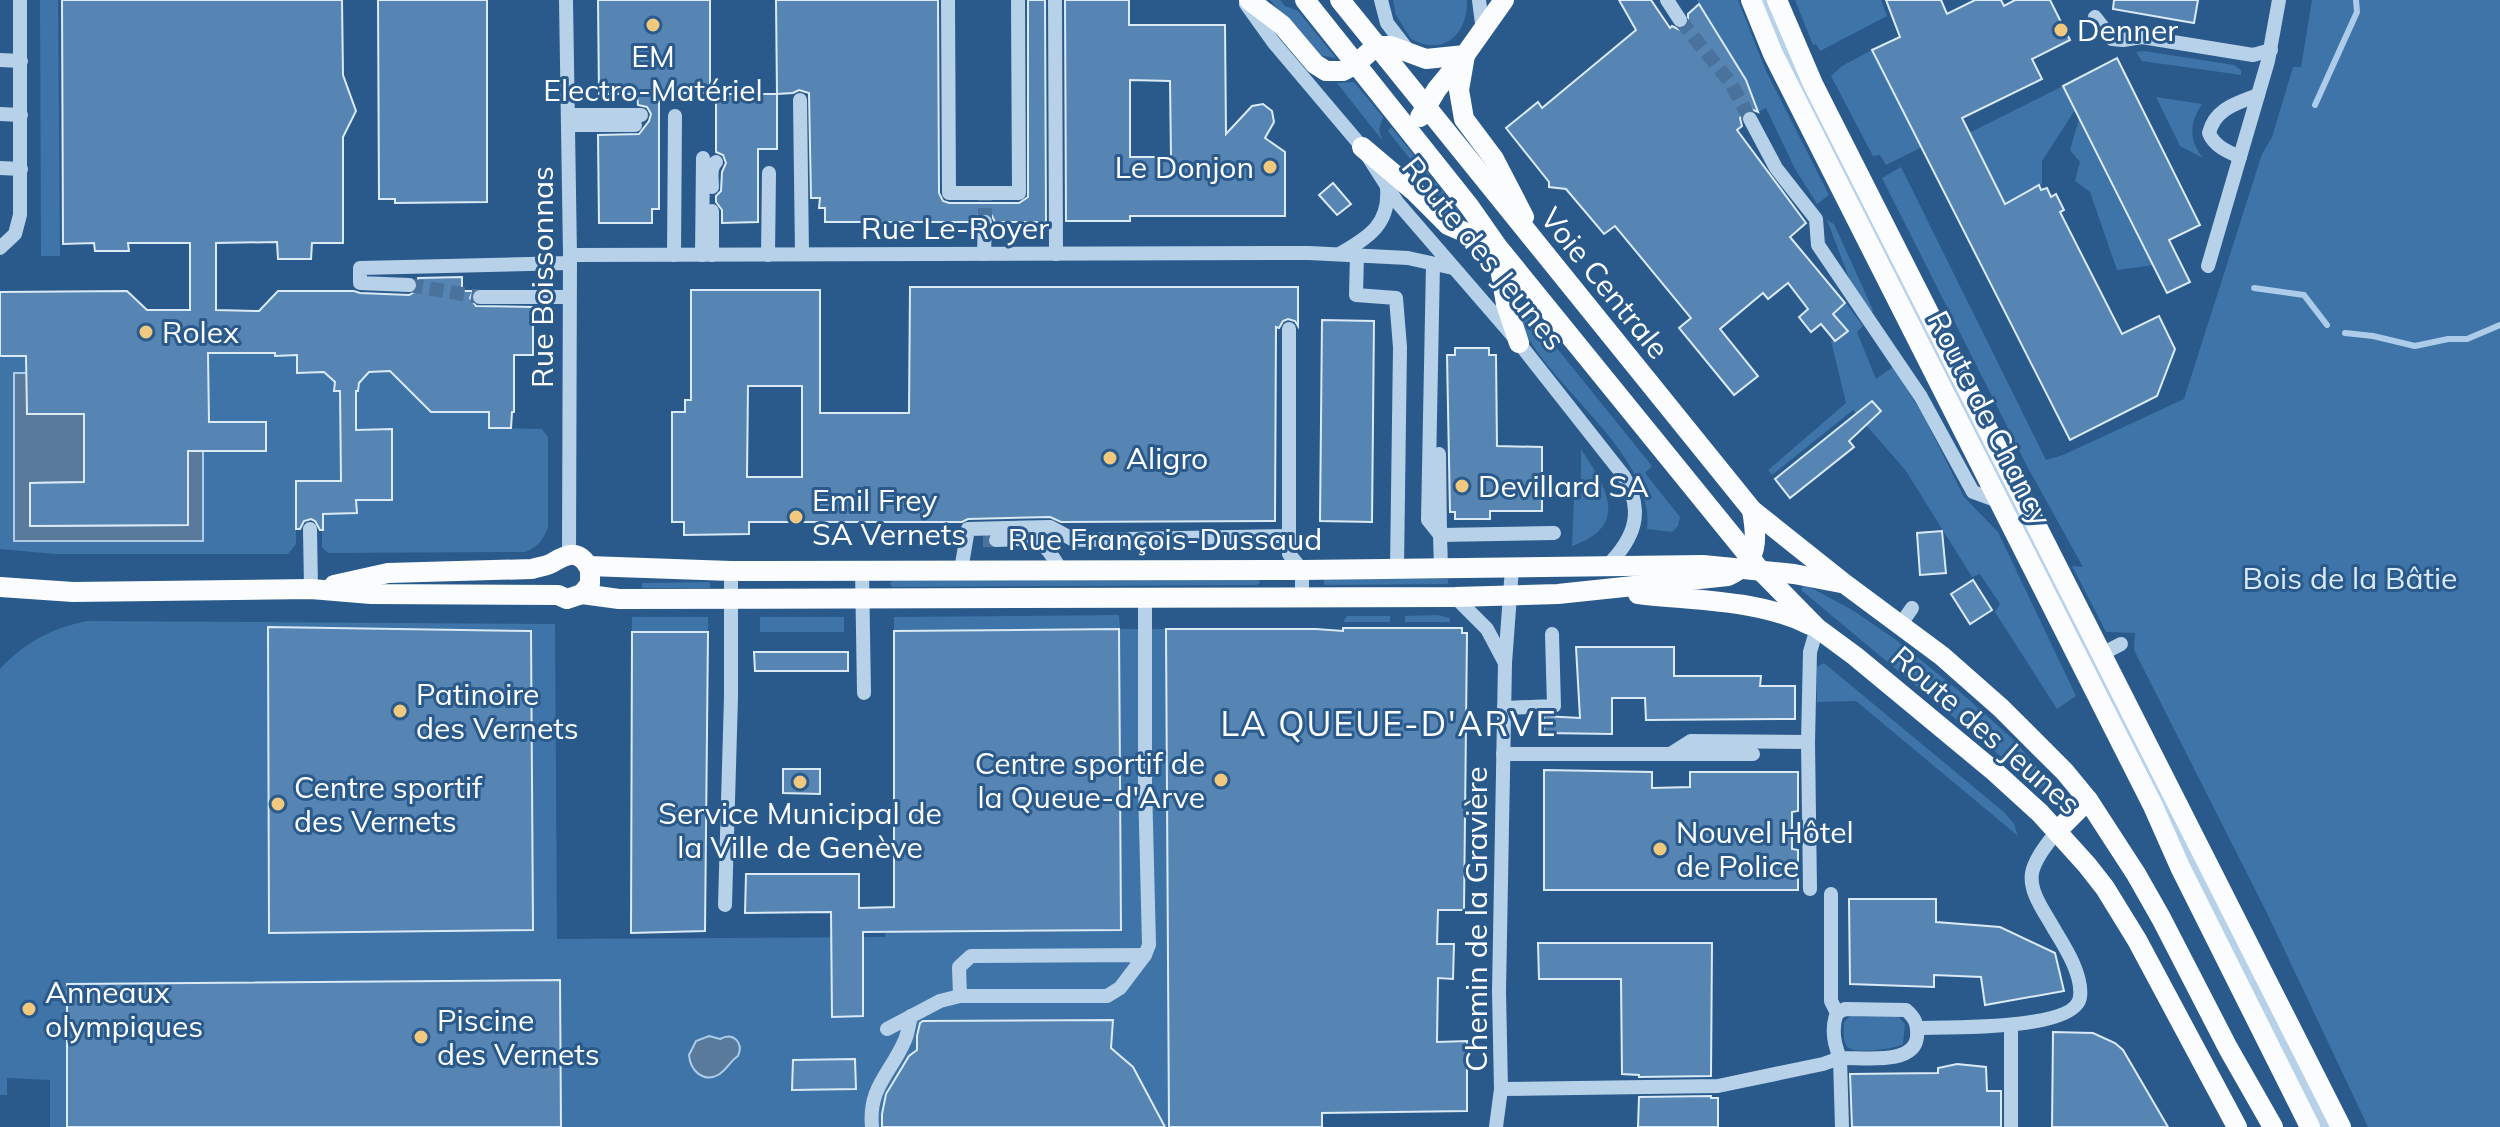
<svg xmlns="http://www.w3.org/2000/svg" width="2500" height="1127" viewBox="0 0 2500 1127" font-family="Mulish,sans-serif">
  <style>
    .green { fill: #3e74a7; fill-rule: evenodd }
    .water { fill: #597a9b; stroke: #acccea; stroke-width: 2 }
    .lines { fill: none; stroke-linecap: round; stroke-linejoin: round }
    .stream { stroke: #acccea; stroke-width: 6 }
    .building { fill: #5685b3; stroke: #dbeaf7; stroke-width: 2; fill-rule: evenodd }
    .minor-tunnel { stroke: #49739c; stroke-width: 14; stroke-dasharray: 14 7; stroke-linecap: butt }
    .minor { stroke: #b7d1e9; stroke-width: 14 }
    .major { stroke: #fafcfe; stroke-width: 20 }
    .poi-dot { fill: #f1c97e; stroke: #295a8b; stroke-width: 3 }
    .labels { text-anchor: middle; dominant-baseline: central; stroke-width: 6; stroke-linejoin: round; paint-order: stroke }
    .poi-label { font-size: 30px; fill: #fff; stroke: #295a8b; text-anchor: start }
    .street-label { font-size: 30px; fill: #fff; stroke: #295a8b }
    .park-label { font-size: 30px; fill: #dbeaf7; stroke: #295a8b }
    .quarter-label { font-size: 34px; letter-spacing: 2px; fill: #fff; stroke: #295a8b }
  </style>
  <rect width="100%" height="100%" fill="#295a8b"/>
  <g class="green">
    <polygon points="40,0 58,0 60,256 41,256"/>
    <polygon points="1270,0 1280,0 1285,6 1298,11 1336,58 1318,55"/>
    <path d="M1393,0H1467C1468,34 1444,57 1411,39L1396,15Z"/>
    <polygon points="1697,0 1738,0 1766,71 1829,195 1817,204 1795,169 1766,108 1758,112 1746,81"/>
    <polygon points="1795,0 1881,0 1887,16 1820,51 1816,44 1813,45"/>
    <polygon points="2312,0 2500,0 2500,1127 2368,1127 2267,913 2134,650 2135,633 2106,632 2072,566 2083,567 2027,466 1882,178 1901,167 2046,460 2063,455 2184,399 2262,154 2272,137 2293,67 2301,67"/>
    <polygon points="1872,50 1922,147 1886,165 1880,155 1873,156 1831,76 1842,66"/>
    <polygon points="2144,51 2234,65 2241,70 2241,75 2142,61 2136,52"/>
    <polygon points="1354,82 1383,117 1379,129 1382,140 1337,83"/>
    <polygon points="2063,86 2075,110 2042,161 2042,184 2005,204 1969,133"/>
    <path d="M2156,97L2202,104C2189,123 2189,140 2203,158L2180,146Z"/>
    <polygon points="2079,119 2154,265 2117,270 2090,192 2075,181 2080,162 2070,150"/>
    <polygon points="1391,127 1462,214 1461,218 1457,219 1445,210 1447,206 1388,131"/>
    <polygon points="1827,220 1834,224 1873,310 1870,315 1856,296"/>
    <polygon points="1846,303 1863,326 1857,332 1876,379 1893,367 1923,415 1964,497 1998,532 2076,696 2057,709 1995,612 2000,604 1980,574 1972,577 1906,471 1853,410 1772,475 1768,470 1846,403 1831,341 1833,339 1835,341 1847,331 1833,314"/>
    <path d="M1522,305L1652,466L1645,473L1680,517L1678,526L1672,532L1647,529C1655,457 1556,392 1525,332C1521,325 1518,316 1515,309Z"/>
    <path d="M203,353H275V356L297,355V373L324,372L335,382L334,391H340L342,513H357L356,391H358L359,383L369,372L390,371L431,412H489L490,428L542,429L548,437V527C543,540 539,546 525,552L328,553L322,547V481H296V544L288,554H55L0,549V356L29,354V373H14L15,541H203V451H266V423L200,422Z"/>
    <path d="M1581,449C1606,487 1631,525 1572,546L1574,499H1581Z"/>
    <polygon points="1324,579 1448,579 1448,584 1324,585"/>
    <polygon points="1259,580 1260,583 1257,585 897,587 892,587 890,583 893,581"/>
    <polygon points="710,582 710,588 642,588 642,583"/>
    <polygon points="1804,584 1854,611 1896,640 1958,690 2016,742 2049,782 2040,789 1801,590"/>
    <path d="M1119,615L1120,629H1321L1322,1127H50V1080L7,1078V1095H0V669C25,642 52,628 87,621L555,624L557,939L885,937L886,932L1120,930L1119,630L894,631V617ZM705,1037L736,1039L740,1044L728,1065L696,1072C685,1058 689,1043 705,1037Z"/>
    <polygon points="1347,616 1390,616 1390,622 1343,622"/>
    <polygon points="1405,616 1437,615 1450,618 1450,622 1405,622"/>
    <rect x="632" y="617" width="76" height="15"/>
    <rect x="760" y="617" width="84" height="15"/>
    <polygon points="1824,663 2005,813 2014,824 2018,836 1856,701 1817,702 1817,667"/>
    <path d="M1856,1015H1897L1905,1024L1903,1044C1895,1049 1857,1054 1849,1048C1842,1043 1844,1029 1844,1022L1849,1017Z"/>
  </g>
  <g class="water">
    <polygon points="14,373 106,373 93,414 106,482 30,483 30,526 187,525 188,451 203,451 203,541 14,541"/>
    <path d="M709,1036L720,1039C733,1032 744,1042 738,1056C730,1061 727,1070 718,1075C703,1083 690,1070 689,1055L696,1041Z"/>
  </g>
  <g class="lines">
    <g class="stream">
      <polyline points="2315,105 2357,12 2356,0"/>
      <polyline points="2254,288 2304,295 2327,325"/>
      <polyline points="2345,333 2373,336 2415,346 2448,339 2467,339 2500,325"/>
    </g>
  </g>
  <g class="building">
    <polygon points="62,0 342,0 343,75 356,111 343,137 343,243 312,243 311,259 278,259 277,242 216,243 216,310 259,311 278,291 354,291 360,293 409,295 418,290 418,278 462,277 462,291 473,291 470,298 476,306 533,307 533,355 514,355 514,412 512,412 511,428 489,428 489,412 431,412 390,371 369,372 359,383 358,391 356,391 356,430 392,429 392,500 356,500 357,513 323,514 323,530 320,530 315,521 311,519 304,521 300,529 296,529 296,481 341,481 340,391 334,391 335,382 324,372 297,373 297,355 275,356 275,353 208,353 209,422 266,422 266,451 188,451 188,525 30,526 30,483 84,482 84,414 27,414 26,356 0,356 0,292 127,291 147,310 190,310 190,243 128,243 129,251 95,251 94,243 63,244"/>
    <polygon points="378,0 487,0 487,202 395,203 395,199 379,199"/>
    <polygon points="598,0 710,0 710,93 659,93 659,209 652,209 652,223 599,223 598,135 639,134 649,121 651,114 647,107 638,105 637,94 599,94"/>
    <polygon points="776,0 938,0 939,193 943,201 949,203 1019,203 1028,197 1028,0 1045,0 1046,222 995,222 991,214 985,212 977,216 975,222 825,222 825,208 819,208 820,198 811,198 809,93 799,90 793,93 777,94"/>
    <path d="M1065,0H1129V25H1225L1226,134L1252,106L1263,104L1272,111L1274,122L1265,138L1285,152V216H1130V221H1066ZM1130,80L1170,81L1171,157H1130Z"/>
    <polygon points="1619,0 1651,0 1670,28 1672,26 1680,30 1688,25 1688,14 1699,4 1746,80 1758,112 1751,109 1745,111 1740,118 1742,126 1737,130 1806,223 1790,237 1845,303 1833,314 1848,331 1835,341 1821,324 1811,332 1799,317 1808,309 1788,283 1768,299 1763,293 1720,329 1758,376 1734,395 1679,328 1691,318 1615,226 1604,234 1566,189 1549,187 1549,182 1506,128 1538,102 1542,108 1636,30"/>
    <polygon points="1886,0 1941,0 1947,14 1975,0 2001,0 2004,6 2015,0 2050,0 2070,40 2032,59 2042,79 1962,118 2005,204 2039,185 2041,190 2047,188 2051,197 2056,194 2064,210 2060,212 2122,334 2159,316 2175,349 2157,396 2070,440 1872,50 1900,37"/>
    <polygon points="2114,0 2198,0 2194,23 2113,9"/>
    <polygon points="2117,58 2200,225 2169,240 2190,282 2167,293 2063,86"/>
    <polygon points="716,94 777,94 777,149 758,149 758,222 722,223 722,210 716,202 716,196 721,191 722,172 726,163 723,155 716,152"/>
    <polygon points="1333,183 1351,204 1337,215 1319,195"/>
    <path d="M910,287H1298V326L1295,321L1288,319L1283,321L1279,328L1276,327L1275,521L1061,522L1050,517L968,519L962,522H749V534L684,535V522H672V412H685V400H691V290H820V413H909ZM748,386H802V477H747Z"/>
    <polygon points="1322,320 1374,321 1372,522 1320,521"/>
    <polygon points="1455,348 1489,348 1489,355 1496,355 1497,446 1542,447 1542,511 1490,511 1490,519 1455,519 1455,512 1450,512 1447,355 1455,355"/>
    <polygon points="1872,401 1881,411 1849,441 1854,447 1790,498 1775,479"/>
    <polygon points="1942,531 1946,573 1920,575 1917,533"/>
    <polygon points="1973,580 1992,610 1970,624 1951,594"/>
    <polygon points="268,627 531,631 533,930 269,933"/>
    <polygon points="1343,628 1462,628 1462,633 1467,633 1464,910 1438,910 1437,944 1454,944 1453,979 1438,978 1437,1042 1467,1041 1467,1111 1322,1113 1322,1127 1169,1127 1166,629 1316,629 1343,631"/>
    <polygon points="1119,629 1121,930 863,932 863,1016 832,1017 831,912 745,913 746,874 859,874 859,908 894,907 894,631"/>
    <polygon points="632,632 708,632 705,931 631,933"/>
    <polygon points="1576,647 1674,647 1674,676 1761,676 1760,686 1795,686 1795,719 1646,720 1645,698 1612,698 1612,734 1544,733 1544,716 1580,718"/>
    <polygon points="754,652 848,652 848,671 755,671"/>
    <polygon points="783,769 820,769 820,794 783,793"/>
    <polygon points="1544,770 1652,772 1652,788 1690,787 1690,772 1798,772 1798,811 1792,812 1792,849 1798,850 1798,890 1544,890"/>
    <polygon points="1849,899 1936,899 1936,922 2000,927 2055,953 2064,991 1985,1005 1981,977 1934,975 1934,987 1850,984"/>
    <polygon points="1538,943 1712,943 1711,1076 1639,1077 1639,1075 1622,1074 1621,979 1539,979"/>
    <polygon points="560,980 561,1127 67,1127 67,984"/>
    <polygon points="1113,1020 1111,1048 1133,1067 1165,1127 882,1127 882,1114 886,1094 909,1056 917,1050 917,1036 920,1023 923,1021"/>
    <polygon points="2053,1032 2093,1033 2115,1043 2123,1050 2168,1127 2052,1127"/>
    <polygon points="855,1059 856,1089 792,1090 793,1060"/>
    <polygon points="1957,1064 1986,1067 1987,1091 2001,1091 2001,1127 1852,1127 1850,1074 1938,1073 1938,1068"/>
    <polygon points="1711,1096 1711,1098 1718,1098 1718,1127 1638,1127 1639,1097"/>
  </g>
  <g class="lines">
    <g class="minor-tunnel">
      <polyline points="1680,20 1730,82 1750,119"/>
      <polyline points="985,222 985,193"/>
      <polyline points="409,285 480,297"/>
      <polyline points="983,540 996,540"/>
    </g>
    <g class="minor">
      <polyline points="566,0 570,255 569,554"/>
      <polyline points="948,0 949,193 1019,193 1018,0"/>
      <polyline points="1055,0 1056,254"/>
      <polyline points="1381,0 1387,23 1407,49"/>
      <polyline points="1479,0 1483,31"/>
      <polyline points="1667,0 1680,20"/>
      <polyline points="1764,0 1803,89 2328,1127"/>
      <path d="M1246,4L1274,43L1362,147L1397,202L1519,343L1623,475C1645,511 1635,538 1607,566"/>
      <polyline points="2095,17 2112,39 2123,40 2142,37 2253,55 2271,50"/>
      <polyline points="0,60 21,61"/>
      <polyline points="800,100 802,254"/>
      <polyline points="0,114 21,115"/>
      <polyline points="568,115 641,115"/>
      <polyline points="1750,119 1776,168 1816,219 1818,245 1921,397 1973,492 1998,501"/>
      <polyline points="568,125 635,125"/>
      <path d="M2240,157C2228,152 2214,146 2209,133C2215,108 2238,103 2258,95"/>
      <polyline points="0,168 21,169"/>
      <path d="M712,187C712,178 709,168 716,162"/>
      <polyline points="712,211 712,255"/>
      <polyline points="0,248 15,234 20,215 20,0"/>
      <path d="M1341,253C1369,237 1390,224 1387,188"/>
      <polyline points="984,254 985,222"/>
      <polyline points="1357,254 1356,295 1396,298 1400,347 1397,568"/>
      <polyline points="570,255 1309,253 1408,258 1453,268"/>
      <polyline points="674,255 675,116"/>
      <polyline points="702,255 703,158"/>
      <polyline points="768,255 769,173"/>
      <polyline points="1433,264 1428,520 1440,535 1441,568"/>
      <polyline points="2208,266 2268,61 2279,0"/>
      <polyline points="409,285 360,283 360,268 570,263"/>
      <polyline points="480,297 569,297"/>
      <polyline points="1289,329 1289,554 1302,570 1302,596"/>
      <polyline points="1439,454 1440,535 1554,533"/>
      <polyline points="310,529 311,589"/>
      <path d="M996,540C1039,539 1038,532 1061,570"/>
      <polyline points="862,570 864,693"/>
      <polyline points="961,570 968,529 1050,527 1074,540 1289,536"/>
      <polyline points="1145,597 1145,784 1149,945 1145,955"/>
      <polyline points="1455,597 1487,629 1505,663"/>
      <polyline points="1901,624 1912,608"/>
      <polyline points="2096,657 2121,644"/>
      <polyline points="1504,708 1554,706 1552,634"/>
      <polyline points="1672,753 1691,741 1808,742"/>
      <polyline points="1503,754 1753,754"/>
      <polyline points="1810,889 1808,742 1810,652 1817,628"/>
      <polyline points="1831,894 1831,1001 1837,1013"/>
      <polyline points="725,905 731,697 731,571"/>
      <path d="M1845,1009L1906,1010C1915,1018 1918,1024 1917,1037C1914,1066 1862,1057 1840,1058C1834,1044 1831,1028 1837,1013Z"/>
      <polyline points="2011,1025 2011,1127"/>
      <path d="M1918,1028C1945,1027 2076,1031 2080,997C2083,975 2065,947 2054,929C2045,912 2029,893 2032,873C2035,858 2048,843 2057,831"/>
      <polyline points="887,1029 940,1001 960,996 1107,996 1120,988 1145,955 971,956 959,967 960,996"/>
      <polyline points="1501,1089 1718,1086 1823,1064 1840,1058 1842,1127"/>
      <path d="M872,1127C868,1087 891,1073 905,1040C908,1033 909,1024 911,1016"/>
      <polyline points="1496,1127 1501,1089 1499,991 1505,663 1512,568"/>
    </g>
    <g class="major">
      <polyline points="1249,0 1282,25 1315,64 1326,71 1343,71 1356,64 1376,46 1391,46 1426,59 1465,55"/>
      <polyline points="1305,0 1469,206 1497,246 1760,570 1817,628 1855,656 1995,772 2040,813 2087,865 2105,888 2137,940 2237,1127"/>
      <polyline points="1340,0 1752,510 1845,584 1942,656 2001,708 2065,772 2088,800 2136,874 2161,918 2228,1048 2273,1127"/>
      <polyline points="1751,0 1773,54 2153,806 2180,867 2310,1127"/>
      <polyline points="1777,0 1813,84 2341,1127"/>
      <polyline points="1465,55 1459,90 1464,119 1494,159 1524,217"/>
      <polyline points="1420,117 1437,89 1465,55 1504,0"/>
      <polyline points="1362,147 1414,191 1448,225 1495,245"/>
      <polyline points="1497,250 1506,304 1519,343"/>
      <polyline points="588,566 731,571 1302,570 1703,565 1794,574 1841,583"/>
      <path d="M334,585L388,573L532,569C538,567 547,566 552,563C568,553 579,549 590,569V584L582,594"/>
      <path d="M0,587L73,592L311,589L371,594L558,595L567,599L582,594L619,599L1455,597L1558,594L1728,576C1760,561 1757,540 1752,510"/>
      <path d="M1638,594C1694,601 1758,599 1810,625"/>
      <polyline points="2057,831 2088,800"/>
    </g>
  </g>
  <g class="poi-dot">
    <circle cx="653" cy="25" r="8"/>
    <circle cx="2061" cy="30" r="8"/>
    <circle cx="1270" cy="167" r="8"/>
    <circle cx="146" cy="332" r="8"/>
    <circle cx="1110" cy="458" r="8"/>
    <circle cx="1462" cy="486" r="8"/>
    <circle cx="796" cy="517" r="8"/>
    <circle cx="400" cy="711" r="8"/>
    <circle cx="1221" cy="780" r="8"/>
    <circle cx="800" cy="782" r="8"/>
    <circle cx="278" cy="804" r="8"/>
    <circle cx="1660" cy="849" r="8"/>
    <circle cx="29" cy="1009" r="8"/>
    <circle cx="421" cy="1037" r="8"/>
  </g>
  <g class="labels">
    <g class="poi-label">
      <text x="2077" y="30">Denner</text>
      <text x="653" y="56" text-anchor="middle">EM<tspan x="653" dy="34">Electro-Matériel</tspan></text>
      <text x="1254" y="167" text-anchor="end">Le Donjon</text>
      <text x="162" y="332">Rolex</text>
      <text x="1126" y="458">Aligro</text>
      <text x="1478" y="486">Devillard SA</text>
      <text x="812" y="500">Emil Frey<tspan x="812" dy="34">SA Vernets</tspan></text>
      <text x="416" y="694">Patinoire<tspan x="416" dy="34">des Vernets</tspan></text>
      <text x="1205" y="763" text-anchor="end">Centre sportif de<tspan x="1205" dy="34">la Queue-d'Arve</tspan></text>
      <text x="294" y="787">Centre sportif<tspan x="294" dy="34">des Vernets</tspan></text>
      <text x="800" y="813" text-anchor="middle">Service Municipal de<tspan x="800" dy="34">la Ville de Genève</tspan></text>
      <text x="1676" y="832">Nouvel Hôtel<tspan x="1676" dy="34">de Police</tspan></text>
      <text x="45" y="992">Anneaux<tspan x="45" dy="34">olympiques</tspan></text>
      <text x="437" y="1020">Piscine<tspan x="437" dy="34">des Vernets</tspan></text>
    </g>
    <g class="street-label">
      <text x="955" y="228">Rue Le-Royer</text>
      <text transform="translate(1484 253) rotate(51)">Route des Jeunes</text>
      <text transform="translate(542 277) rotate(-90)">Rue Boissonnas</text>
      <text transform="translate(1605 283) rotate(51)">Voie Centrale</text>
      <text transform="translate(1990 418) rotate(63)">Route de Chancy</text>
      <text x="1165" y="539">Rue François-Dussaud</text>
      <text transform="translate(1986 730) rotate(41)">Route des Jeunes</text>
      <text transform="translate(1476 919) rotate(-90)">Chemin de la Gravière</text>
    </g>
    <g class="park-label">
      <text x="2350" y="578">Bois de la Bâtie</text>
    </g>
    <g class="quarter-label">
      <text x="1389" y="723">LA QUEUE-D'ARVE</text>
    </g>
  </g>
</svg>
